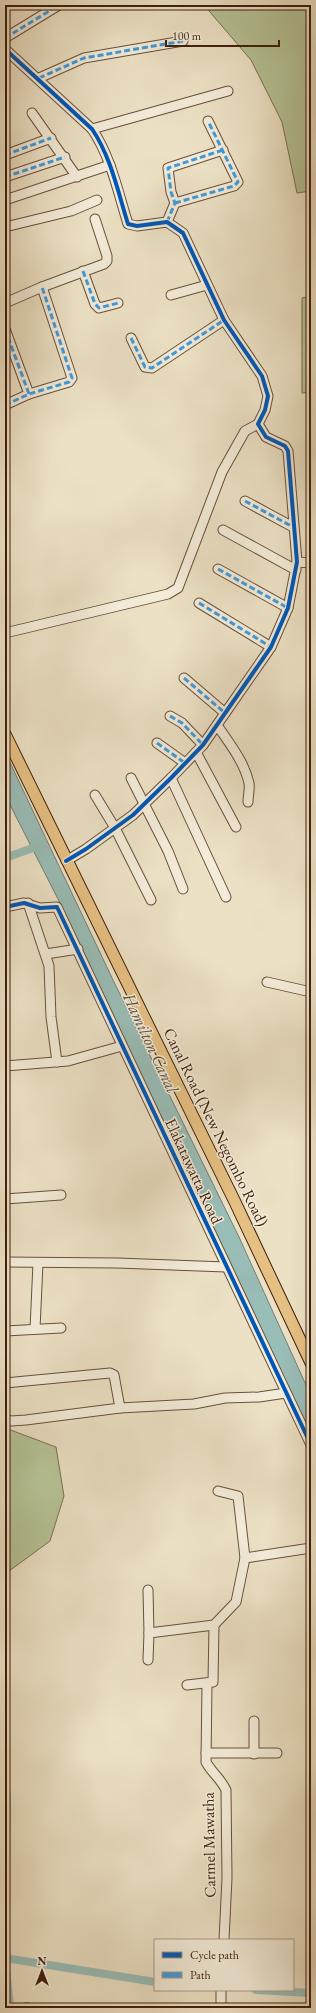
<svg xmlns="http://www.w3.org/2000/svg" width="316" height="2013" viewBox="0 0 316 2013" font-family="'EB Garamond',serif">
  <style>
    .green { fill: #b6c396; stroke: #7a7051 }
    .water { fill: #99bdb7; stroke: #757d73 }
    .lines { fill: none; stroke-linecap: round; stroke-linejoin: round }
    .canal { stroke: #99bdb7; stroke-width: 8 }
    .minor-casing { stroke: #6a4f3a; stroke-width: 11 }
    .major-casing { stroke: #3f1e0c; stroke-width: 13 }
    .minor { stroke: #f3ecd9; stroke-width: 9 }
    .major { stroke: #e6c082; stroke-width: 11 }
    .quiet { stroke: #3f9bde; stroke-width: 3; stroke-dasharray: 6 3; stroke-linecap: butt }
    .cycleway-casing { stroke: #f3ecd9; stroke-width: 6 }
    .cycleway { stroke: #0057b8; stroke-width: 4 }
    .labels { text-anchor: middle; dominant-baseline: central; stroke-width: 3; stroke-linejoin: round; paint-order: stroke }
    .street-label { font-size: 16px; fill: #3f1e0c; stroke: #f3ecd9 }
    .water-label { font-size: 17px; font-style: italic; fill: #5a4e3f; stroke: #f3ecd9 }
  </style>
  <rect width="100%" height="100%" fill="#ece1c5"/>
  <filter id="stains"><feTurbulence type="fractalNoise" baseFrequency=".005" numOctaves="4"/><feColorMatrix values="0 0 0 0 .2 0 0 0 0 .09 0 0 0 0 .02 0 0 0 .5 -.17"/></filter>
  <radialGradient id="worn" r=".72"><stop offset=".6" stop-color="#630" stop-opacity="0"/><stop offset="1" stop-color="#630" stop-opacity=".3"/></radialGradient>
  <g class="green">
    <polygon points="204,5 311,5 311,191 297,193 282,122 251,60"/>
    <polygon points="311,296 311,392 302,393 302,298"/>
    <polygon points="5,1425 8,1429 56,1447 64,1496 50,1541 5,1574"/>
  </g>
  <polygon class="water" points="5,752 113,980 239,1237 311,1396 311,1437 60,903 5,795"/>
  <g class="lines">
    <g class="canal">
      <polyline points="5,858 41,845"/>
      <polyline points="5,1784 7,1795 5,1958 10,2008"/>
      <polyline points="5,1958 155,1982"/>
      <polyline points="256,1990 311,1993"/>
    </g>
    <defs>
      <g id="minor">
        <polyline points="5,38 59,5"/>
        <path d="M5,49L92,129C111,157 118,192 128,224L137,226L167,222L183,233L224,320L262,376L268,396L265,410L258,424L266,437L285,446L288,451L297,562L288,608L271,647L203,745L171,778L133,815L86,849L66,861"/>
        <polyline points="39,78 84,58 183,41"/>
        <polyline points="32,113 77,177"/>
        <polyline points="92,129 228,91"/>
        <polyline points="5,155 51,138"/>
        <polyline points="5,177 65,157"/>
        <polyline points="5,200 110,165"/>
        <polyline points="175,203 234,186 238,182 208,121"/>
        <polyline points="167,222 175,203 171,192 168,168 223,150"/>
        <polyline points="5,227 71,211 97,200"/>
        <polyline points="83,271 95,304 99,308 118,303"/>
        <polyline points="171,295 207,285"/>
        <polyline points="5,303 42,287 104,264 107,261 107,256 95,219"/>
        <polyline points="5,329 29,394"/>
        <polyline points="131,338 145,367 152,368 224,320"/>
        <polyline points="5,405 29,394 69,382 72,378 42,287"/>
        <polyline points="245,501 293,527"/>
        <polyline points="223,530 296,570"/>
        <polyline points="297,562 311,563"/>
        <polyline points="218,569 288,608"/>
        <polyline points="199,603 271,647"/>
        <polyline points="5,633 168,594 178,588 222,472 245,431 258,424"/>
        <polyline points="184,678 225,713"/>
        <polyline points="170,716 182,723 203,745"/>
        <path d="M217,725C229,743 244,761 249,783C250,789 248,796 248,802"/>
        <polyline points="157,743 185,763"/>
        <polyline points="196,752 236,827"/>
        <polyline points="131,778 168,851 183,889"/>
        <polyline points="171,778 226,897"/>
        <polyline points="95,795 115,828 151,900"/>
        <polyline points="28,903 49,966 51,1017 57,1062"/>
        <polyline points="5,907 24,903 40,908 57,907 311,1445"/>
        <polyline points="46,954 78,949"/>
        <polyline points="267,982 311,992"/>
        <polyline points="5,1066 68,1061 122,1046"/>
        <polyline points="5,1199 61,1195"/>
        <polyline points="5,1262 117,1263 226,1267"/>
        <polyline points="35,1329 38,1263"/>
        <polyline points="5,1331 61,1328"/>
        <polyline points="5,1383 110,1373 114,1375 120,1408"/>
        <polyline points="5,1419 11,1421 26,1420 120,1408 194,1404 225,1398 259,1397 286,1393"/>
        <polyline points="218,1491 238,1496 245,1558"/>
        <polyline points="148,1590 149,1633"/>
        <polyline points="148,1660 149,1633 214,1625"/>
        <path d="M207,1683L206,1762C212,1773 221,1779 226,1790L227,1878L224,1940"/>
        <polyline points="187,1685 213,1682 214,1625 236,1602 245,1558 311,1548"/>
        <polyline points="206,1753 277,1753"/>
        <polyline points="254,1754 254,1721"/>
        <polyline points="25,2008 28,2008"/>
        <polyline points="221,2008 221,1990"/>
      </g>
      <polyline id="major" points="5,734 234,1200 311,1363"/>
    </defs>
    <use href="#minor" class="minor-casing"/>
    <use href="#major" class="major-casing"/>
    <use href="#minor" class="minor"/>
    <use href="#major" class="major"/>
    <g class="quiet">
      <polyline points="5,38 59,5"/>
      <polyline points="39,78 84,58 183,41"/>
      <polyline points="5,155 51,138"/>
      <polyline points="5,177 65,157"/>
      <polyline points="175,203 234,186 238,182 208,121"/>
      <polyline points="167,222 175,203 171,192 168,168 223,150"/>
      <polyline points="83,271 95,304 99,308 118,303"/>
      <polyline points="5,329 29,394"/>
      <polyline points="131,338 145,367 152,368 224,320"/>
      <polyline points="5,405 29,394 69,382 72,378 42,287"/>
      <polyline points="245,501 293,527"/>
      <polyline points="218,569 288,608"/>
      <polyline points="199,603 271,647"/>
      <polyline points="184,678 225,713"/>
      <polyline points="170,716 182,723 203,745"/>
      <polyline points="157,743 185,763"/>
    </g>
    <defs>
      <g id="cycleway">
        <path d="M5,49L92,129C111,157 118,192 128,224L137,226L167,222L183,233L224,320L262,376L268,396L265,410L258,424L266,437L285,446L288,451L297,562L288,608L271,647L203,745L171,778L133,815L86,849L66,861"/>
        <polyline points="5,907 24,903 40,908 57,907 311,1445"/>
      </g>
    </defs>
    <use href="#cycleway" class="cycleway-casing"/>
    <use href="#cycleway" class="cycleway"/>
  </g>
  <g class="labels">
    <g class="street-label">
      <text transform="translate(216 1127) rotate(64)">Canal Road (New Negombo Road)</text>
      <text transform="translate(194 1171) rotate(65)">Elakatawatta Road</text>
      <text transform="translate(209 1845) rotate(-91)">Carmel Mawatha</text>
    </g>
    <g class="water-label">
      <text transform="translate(151 1043) rotate(65)">Hamilton Canal</text>
    </g>
  </g>
  <rect width="316" height="2013" fill="none" stroke="#ece1c5" stroke-width="20"/>
  <rect x="6" y="6" width="304" height="2001" fill="none" stroke="#3f1e0c" stroke-width="2"/>
  <rect x="10" y="10" width="296" height="1993" fill="none" stroke="#3f1e0c"/>
  <rect x="154" y="1939" width="140" height="52" fill="#f3ecd9" stroke="#ab9a87"/>
  <rect x="162" y="1952" width="20" height="6" fill="#0057b8" stroke="#ab9a87"/>
  <text x="190" y="1959" font-size="12" fill="#3f1e0c">Cycle path</text>
  <rect x="162" y="1972" width="20" height="6" fill="#3f9bde" stroke="#ab9a87"/>
  <text x="190" y="1979" font-size="12" fill="#3f1e0c">Path</text>
  <g transform="translate(42 1971)" stroke="#f3ecd9" stroke-width="3" paint-order="stroke">
  <path d="M0-3L7 15L0 10L-7 15Z" fill="#3f1e0c"/>
  <text y="-6" font-size="11" font-weight="bold" text-anchor="middle" fill="#3f1e0c">N</text>
  </g>
  <path d="M166 40v6h113v-6" fill="none" stroke="#3f1e0c" stroke-width="2"/>
  <text x="172" y="40" font-size="12" fill="#3f1e0c" stroke="#f3ecd9" stroke-width="3" paint-order="stroke">100 m</text>
  <rect width="100%" height="100%" filter="url(#stains)"/>
  <rect width="100%" height="100%" fill="url(#worn)"/>
</svg>
